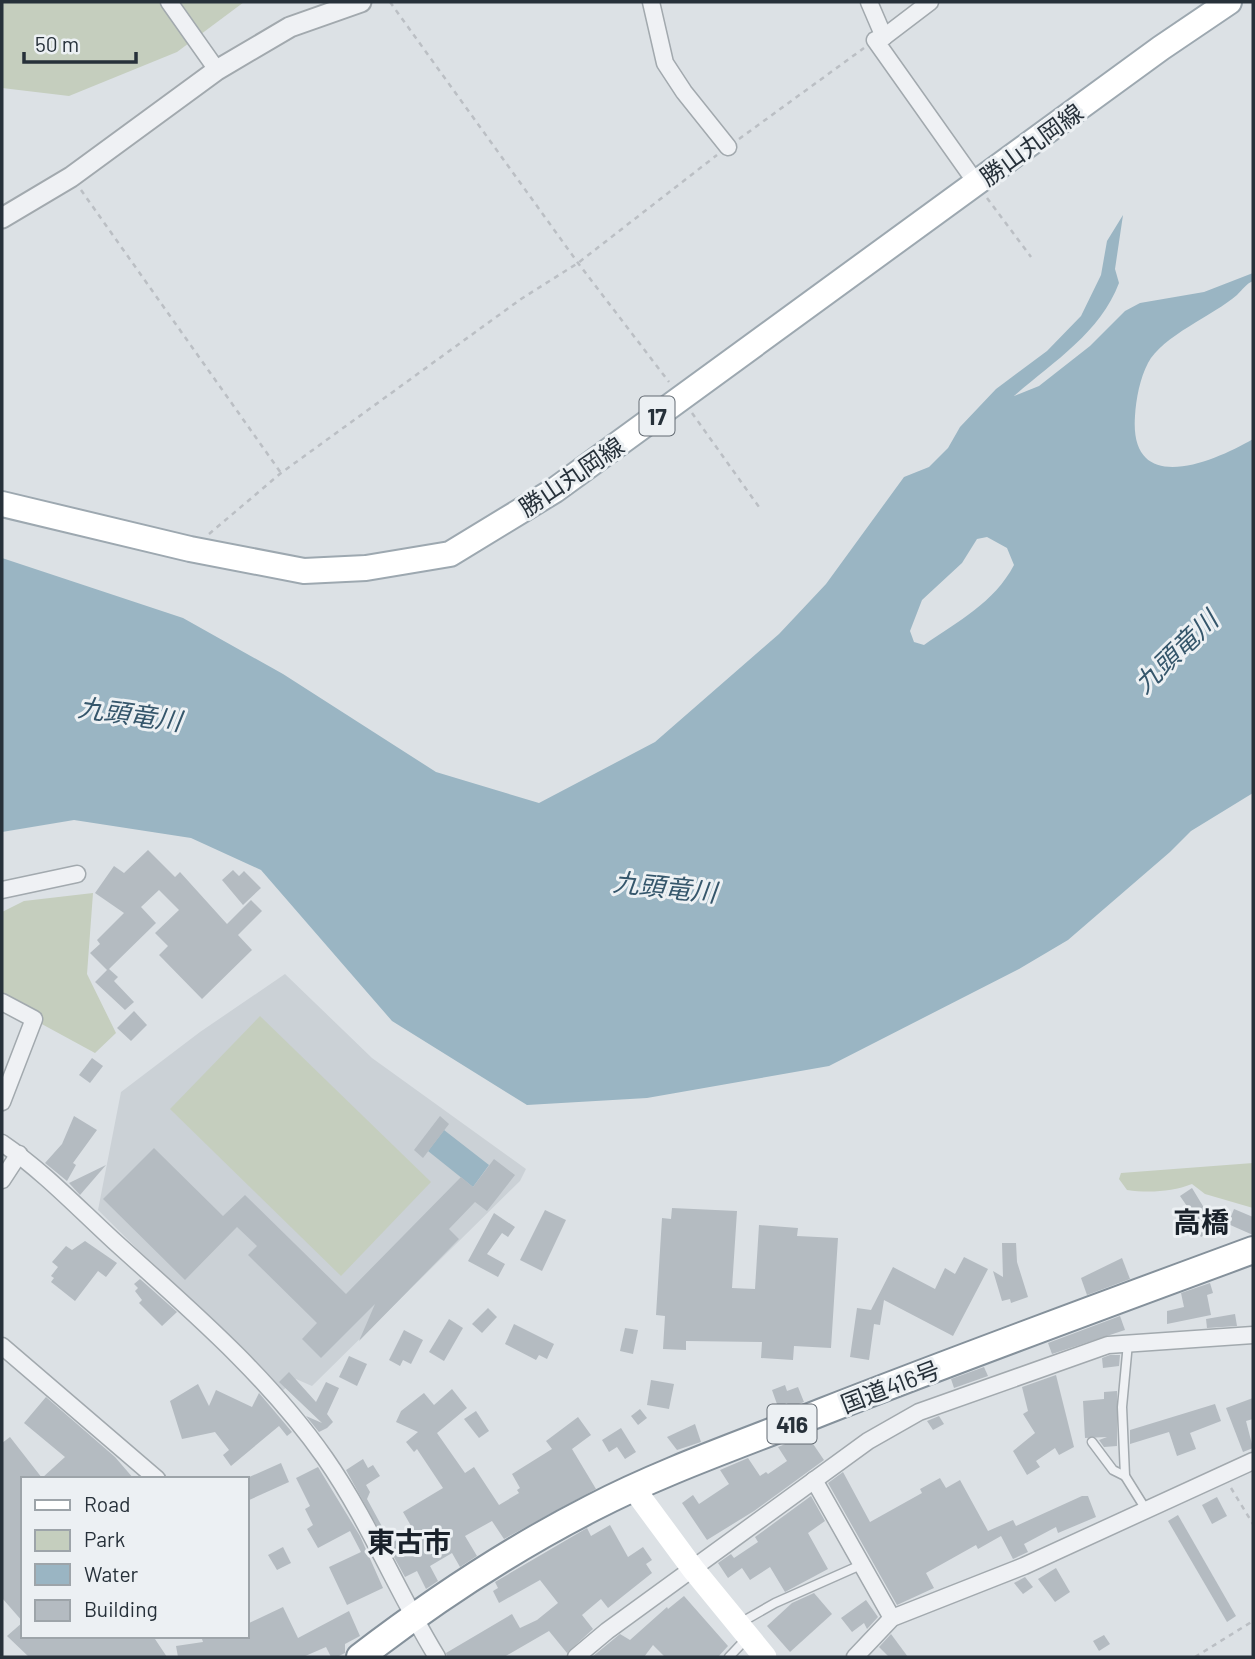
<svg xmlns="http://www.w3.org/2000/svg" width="1255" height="1659" viewBox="0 0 1255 1659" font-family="Barlow,'Noto Sans JP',sans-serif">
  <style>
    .built { fill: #cbd1d6 }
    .green { fill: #c5cebe }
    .water { fill: #9ab5c3; fill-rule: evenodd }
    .building { fill: #b4bbc1 }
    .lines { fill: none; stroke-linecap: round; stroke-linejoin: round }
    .service-casing { stroke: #a2a9ae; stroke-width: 11 }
    .minor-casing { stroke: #a2a9ae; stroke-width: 19 }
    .tertiary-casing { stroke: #a2a9ae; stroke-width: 23 }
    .primary-casing { stroke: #9da8b0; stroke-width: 28 }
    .trunk-casing { stroke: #85919b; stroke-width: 30 }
    .path { stroke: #bbbfc4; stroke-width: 2.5; stroke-dasharray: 5 5; stroke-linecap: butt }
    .service { stroke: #eff1f4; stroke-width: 8 }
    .minor { stroke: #eff1f4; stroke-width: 16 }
    .tertiary { stroke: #eff1f4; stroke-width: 19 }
    .secondary { stroke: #fff; stroke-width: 23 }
    .primary { stroke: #fff; stroke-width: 24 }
    .trunk { stroke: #fff; stroke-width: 26 }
    .labels { text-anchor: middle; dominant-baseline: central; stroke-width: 6; stroke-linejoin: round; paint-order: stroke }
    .shield { fill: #ecf0f3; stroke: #626a72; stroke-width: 2 }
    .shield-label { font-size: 23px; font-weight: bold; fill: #27313a }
    .street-label { font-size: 24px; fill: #27313a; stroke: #ecf0f3 }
    .water-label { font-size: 26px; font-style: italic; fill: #35566b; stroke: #ecf0f3 }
    .quarter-label { font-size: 28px; font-weight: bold; fill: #1a222b; stroke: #ecf0f3 }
  </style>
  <rect width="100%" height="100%" fill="#dce1e5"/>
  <polygon class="built" points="285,974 372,1058 526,1169 520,1181 312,1386 296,1379 281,1392 98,1210 121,1092 200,1032"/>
  <g class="green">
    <polygon points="2,2 244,2 177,52 69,96 2,88"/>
    <polygon points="93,893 87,974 116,1033 95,1053 38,1022 2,998 2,912 24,901"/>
    <polygon points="260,1016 431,1182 341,1276 170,1109"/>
    <path d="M1253,1163V1208L1205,1194L1192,1184C1172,1192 1148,1193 1127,1190L1119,1179L1121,1173Z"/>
  </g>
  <g class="water">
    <path d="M1123,215L1115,269L1119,283C1100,333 1053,362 1014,396L1039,386L1090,346L1125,311L1140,303L1204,292L1253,273V281C1246,284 1243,289 1237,295C1214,315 1162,336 1148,363C1140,378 1136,399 1135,416C1129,497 1212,463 1253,439V793L1191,831L1170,852L1068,940L1019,969L829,1066L647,1098L527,1105L392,1021L261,870L191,838L74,820L2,832V558L183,618L283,674L436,772L539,803L655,742L779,634L826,584L904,477L929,467L948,448L960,427L996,389L1047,351L1081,316L1101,275L1107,241ZM987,537L1007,548L1014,565C994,603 958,621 924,645L914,642L910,631L922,600L962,563L977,539Z"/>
    <polygon points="444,1130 489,1165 473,1187 428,1151"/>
  </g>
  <g class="building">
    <polygon points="148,850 175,877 180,872 227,924 251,900 262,911 238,935 252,950 202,999 159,955 168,946 155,933 179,910 159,890 141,907 156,923 109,969 118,977 114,981 134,1002 125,1010 95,982 107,970 90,953 100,944 97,940 124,913 95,893 114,866 124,873"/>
    <polygon points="233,870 239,876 244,871 261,888 243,905 222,880"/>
    <polygon points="134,1011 147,1025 131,1041 117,1028"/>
    <polygon points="92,1058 103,1066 90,1083 79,1075"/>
    <polygon points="74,1116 97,1130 73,1163 76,1165 67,1181 45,1163 62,1144"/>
    <polygon points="440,1116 449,1124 423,1158 414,1150"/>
    <polygon points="154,1148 223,1216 245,1195 346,1294 461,1177 473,1187 494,1159 515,1175 487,1211 475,1202 449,1229 459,1239 359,1341 375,1304 321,1358 302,1339 317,1323 248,1255 257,1246 237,1227 185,1280 103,1199"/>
    <polygon points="106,1165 80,1195 69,1183"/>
    <polygon points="1192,1188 1209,1216 1220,1208 1228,1220 1201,1237 1189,1218 1193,1215 1180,1196"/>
    <polygon points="672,1208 737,1211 732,1288 755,1289 759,1225 798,1228 797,1236 838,1238 831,1348 794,1346 793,1360 761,1358 762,1342 686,1341 686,1350 663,1349 665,1316 656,1315 662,1218 671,1219"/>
    <polygon points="1234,1209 1253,1217 1253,1235 1228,1224"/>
    <polygon points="545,1210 566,1220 542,1271 520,1260"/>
    <polygon points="494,1213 515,1227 508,1237 502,1233 487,1254 505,1264 498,1277 468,1261"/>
    <polygon points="85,1241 117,1263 106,1277 98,1271 75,1301 51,1282 54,1278 51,1276 58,1267 52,1262 66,1246 72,1250"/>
    <polygon points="1002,1243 1016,1243 1017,1262 1028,1297 1011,1303 1010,1299 1002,1301 993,1271 1003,1277"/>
    <polygon points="964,1257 988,1269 953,1336 884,1300 880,1325 874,1324 869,1360 850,1357 857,1308 871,1310 893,1267 935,1289 945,1268 955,1274"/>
    <polygon points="1122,1258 1130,1279 1087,1295 1081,1278"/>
    <polygon points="140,1279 177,1312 162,1326 139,1303 142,1300 135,1291 138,1288 134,1284"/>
    <polygon points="1210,1283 1213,1293 1207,1295 1211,1315 1167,1324 1167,1311 1184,1307 1181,1293"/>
    <polygon points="488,1308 497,1317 482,1333 472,1324"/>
    <polygon points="1235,1314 1237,1326 1207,1328 1206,1319"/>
    <polygon points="1120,1316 1125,1330 1052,1354 1048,1343"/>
    <polygon points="449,1319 463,1328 444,1361 429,1352"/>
    <polygon points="514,1324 554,1344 547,1359 539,1355 536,1360 505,1344"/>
    <polygon points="625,1328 638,1330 633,1354 620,1351"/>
    <polygon points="404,1330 423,1340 411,1364 403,1360 400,1366 389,1360"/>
    <polygon points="1110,1355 1120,1355 1119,1366 1103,1368 1102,1358"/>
    <polygon points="349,1356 367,1364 357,1386 339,1377"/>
    <polygon points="984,1367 988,1376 954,1388 951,1379"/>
    <polygon points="289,1372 316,1402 326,1382 339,1388 327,1414 333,1422 327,1428 319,1432 306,1416 322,1423 279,1382"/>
    <polygon points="1056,1375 1074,1447 1059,1455 1055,1448 1036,1461 1040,1467 1027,1475 1013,1451 1035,1433 1023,1414 1028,1411 1022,1387"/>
    <polygon points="651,1380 674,1384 669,1409 647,1405"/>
    <polygon points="198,1384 209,1406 216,1390 252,1407 259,1393 292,1432 287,1436 279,1426 231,1466 223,1455 229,1450 215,1432 182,1439 170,1401"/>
    <polygon points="785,1385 787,1391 798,1387 804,1402 789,1408 787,1403 778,1407 772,1390"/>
    <polygon points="452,1389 467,1408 437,1433 465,1473 474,1467 499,1505 519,1493 517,1490 520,1488 512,1474 552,1449 546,1441 578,1417 591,1435 572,1449 596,1489 504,1539 492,1521 465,1536 477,1556 460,1567 452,1553 430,1566 438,1581 426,1589 417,1571 405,1577 346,1470 363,1459 368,1468 373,1465 380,1476 366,1485 370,1492 367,1499 391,1543 414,1531 403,1512 443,1488 417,1449 414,1452 406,1442 418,1432 396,1422 401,1411 424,1393 434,1405"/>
    <polygon points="1117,1391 1117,1446 1104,1447 1099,1440 1107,1437 1085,1438 1083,1401 1104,1399 1104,1392"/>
    <polygon points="46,1397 115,1457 134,1479 23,1479 23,1636 153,1636 167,1657 29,1657 7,1636 23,1622 2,1598 2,1443 10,1437 42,1478 65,1457 24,1423"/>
    <polygon points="1253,1398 1253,1419 1246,1421 1253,1448 1243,1452 1226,1408"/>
    <polygon points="1215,1404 1221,1421 1190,1433 1196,1449 1177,1456 1169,1432 1130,1444 1130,1430"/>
    <polygon points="640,1409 647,1418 638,1425 631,1416"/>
    <polygon points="476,1411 489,1431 479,1438 464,1419"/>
    <polygon points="939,1416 944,1424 933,1430 927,1421"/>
    <polygon points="695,1424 701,1442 677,1450 667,1437"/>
    <polygon points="621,1428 636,1452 625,1459 617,1447 609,1452 602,1440"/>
    <polygon points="807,1435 824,1460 754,1511 707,1540 682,1503 693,1495 699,1504 729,1484 720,1470 748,1458 760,1476 766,1472 768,1474 787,1461 778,1447"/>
    <polygon points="281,1463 289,1482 247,1501 247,1478"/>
    <polygon points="318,1467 360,1536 383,1588 347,1605 329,1567 361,1552 350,1531 318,1548 307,1529 313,1525 305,1509 310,1506 296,1478"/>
    <polygon points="843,1472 870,1522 922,1493 920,1489 940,1478 946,1488 960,1480 988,1531 1013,1520 1016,1526 1082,1496 1088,1496 1096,1517 1058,1533 1056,1527 1024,1544 1028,1552 1013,1559 1001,1536 978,1549 976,1545 926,1573 934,1588 897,1605 828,1483"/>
    <polygon points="811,1496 825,1521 808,1533 828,1569 785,1592 770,1567 750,1580 742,1568 728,1578 718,1563 731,1554 734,1558 758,1542 755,1537"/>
    <polygon points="1217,1497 1227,1516 1212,1524 1202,1505"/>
    <polygon points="1178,1515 1236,1616 1227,1622 1168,1521"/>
    <polygon points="610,1525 628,1557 643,1547 652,1560 646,1564 652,1573 608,1608 601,1599 582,1615 593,1629 567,1653 549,1631 504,1657 447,1657 446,1653 512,1614 520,1628 537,1620 558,1603 540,1580 499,1603 493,1591 498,1588 495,1582 587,1528 591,1536"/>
    <polygon points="283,1547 291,1563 277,1570 268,1555"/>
    <polygon points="1056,1568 1070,1592 1055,1602 1038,1579"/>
    <polygon points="1025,1577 1033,1587 1023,1594 1014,1583"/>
    <polygon points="814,1593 832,1614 790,1652 767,1626 792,1603"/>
    <polygon points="684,1596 728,1646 718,1657 665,1657 653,1645 644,1657 592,1657 620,1634 630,1640 667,1607 668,1609"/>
    <polygon points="866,1600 878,1617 867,1629 864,1623 852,1632 841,1618"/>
    <polygon points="283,1607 298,1638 349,1611 360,1636 345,1644 345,1653 337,1657 331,1657 326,1647 303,1657 178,1657 176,1646 203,1642 201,1636 247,1636 247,1624"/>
    <polygon points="891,1634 908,1657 889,1657 879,1647"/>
    <polygon points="1104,1635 1110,1644 1099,1651 1093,1641"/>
  </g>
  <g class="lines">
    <defs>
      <g id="service">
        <polyline points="1128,1343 1122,1407 1125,1476 1145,1508"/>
        <polyline points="1092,1442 1113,1470 1125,1476"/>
        <polyline points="740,1623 775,1603 863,1564"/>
        <polyline points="729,1657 746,1639"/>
      </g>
      <g id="minor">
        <polyline points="169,2 217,70"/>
        <polyline points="651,2 665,63 684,92 728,147"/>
        <polyline points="869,2 884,37"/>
        <polyline points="930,2 884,37 875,40 977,184"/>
        <polyline points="2,890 77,874"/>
        <polyline points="2,1002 34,1019 2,1102"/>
        <path d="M2,1143C43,1171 77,1207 114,1241C188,1308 267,1375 325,1458C369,1521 397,1592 437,1657"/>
        <polyline points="2,1180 19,1154"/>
        <polyline points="2,1346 157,1479"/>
        <polyline points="814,1480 892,1618"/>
        <polyline points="576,1657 607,1631 868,1441 919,1412 1108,1345 1253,1335"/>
        <polyline points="855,1657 892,1618 1024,1566 1253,1461"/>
      </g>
      <polyline id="tertiary" points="2,218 71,177 217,70 290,27 361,2"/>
      <polyline id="primary" points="2,504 190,549 304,571 366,568 450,554 555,490 1161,48 1229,2"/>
      <path id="trunk" d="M360,1657C433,1601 510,1550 592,1508C665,1470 745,1443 822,1412C965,1356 1109,1303 1253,1250"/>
    </defs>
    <use href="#service" class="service-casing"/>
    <use href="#minor" class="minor-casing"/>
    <use href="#tertiary" class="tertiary-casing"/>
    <use href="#primary" class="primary-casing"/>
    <use href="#trunk" class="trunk-casing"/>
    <g class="path">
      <polyline points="390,2 578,263 669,382"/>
      <polyline points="739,139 864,48"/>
      <polyline points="81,190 281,473"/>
      <polyline points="987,198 1031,257"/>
      <polyline points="692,413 759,507"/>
      <polyline points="209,534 281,473 521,299 578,263 717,155"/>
      <polyline points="1231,1488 1253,1524"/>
      <polyline points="1195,1657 1253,1621"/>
    </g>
    <use href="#service" class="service"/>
    <use href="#minor" class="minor"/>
    <use href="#tertiary" class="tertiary"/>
    <polyline class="secondary" points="634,1489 693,1569 765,1657"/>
    <use href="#primary" class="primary"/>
    <use href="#trunk" class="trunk"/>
  </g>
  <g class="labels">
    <g class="shield">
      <rect x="639.5" y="396.5" width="35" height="39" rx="5"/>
      <rect x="767.5" y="1404.5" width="49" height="39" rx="5"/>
    </g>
    <g class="shield-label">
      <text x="657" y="416">17</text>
      <text x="792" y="1424">416</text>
    </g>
    <g class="street-label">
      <text transform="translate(1031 144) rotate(-36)">勝山丸岡線</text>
      <text transform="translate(571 476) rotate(-34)">勝山丸岡線</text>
      <text transform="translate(890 1386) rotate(-21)">国道416号</text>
    </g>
    <g class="water-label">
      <text transform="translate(1175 651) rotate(-44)">九頭竜川</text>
      <text transform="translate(130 713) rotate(8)">九頭竜川</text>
      <text transform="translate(665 886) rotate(6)">九頭竜川</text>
    </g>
    <g class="quarter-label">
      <text x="1201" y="1221">高橋</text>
      <text x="409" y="1541">東古市</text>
    </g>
  </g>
  <rect width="1255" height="1659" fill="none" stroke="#27313a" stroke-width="7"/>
  <rect x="21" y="1477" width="228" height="161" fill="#ecf0f3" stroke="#9da4a9" stroke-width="2"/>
  <rect x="35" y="1500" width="35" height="10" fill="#ffffff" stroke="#9da4a9" stroke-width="2"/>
  <text x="84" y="1512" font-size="21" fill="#27313a">Road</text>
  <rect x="35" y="1530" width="35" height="21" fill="#c5cebe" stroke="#9da4a9" stroke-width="2"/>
  <text x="84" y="1547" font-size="21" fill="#27313a">Park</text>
  <rect x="35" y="1564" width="35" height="21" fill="#9ab5c3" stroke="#9da4a9" stroke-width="2"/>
  <text x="84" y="1582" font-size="21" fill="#27313a">Water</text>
  <rect x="35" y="1600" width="35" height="21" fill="#b4bbc1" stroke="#9da4a9" stroke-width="2"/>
  <text x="84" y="1617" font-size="21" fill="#27313a">Building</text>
  <path d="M24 52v10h112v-10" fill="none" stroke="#27313a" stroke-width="3.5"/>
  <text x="35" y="52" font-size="21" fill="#27313a" stroke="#ecf0f3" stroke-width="5" paint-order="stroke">50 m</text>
</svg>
